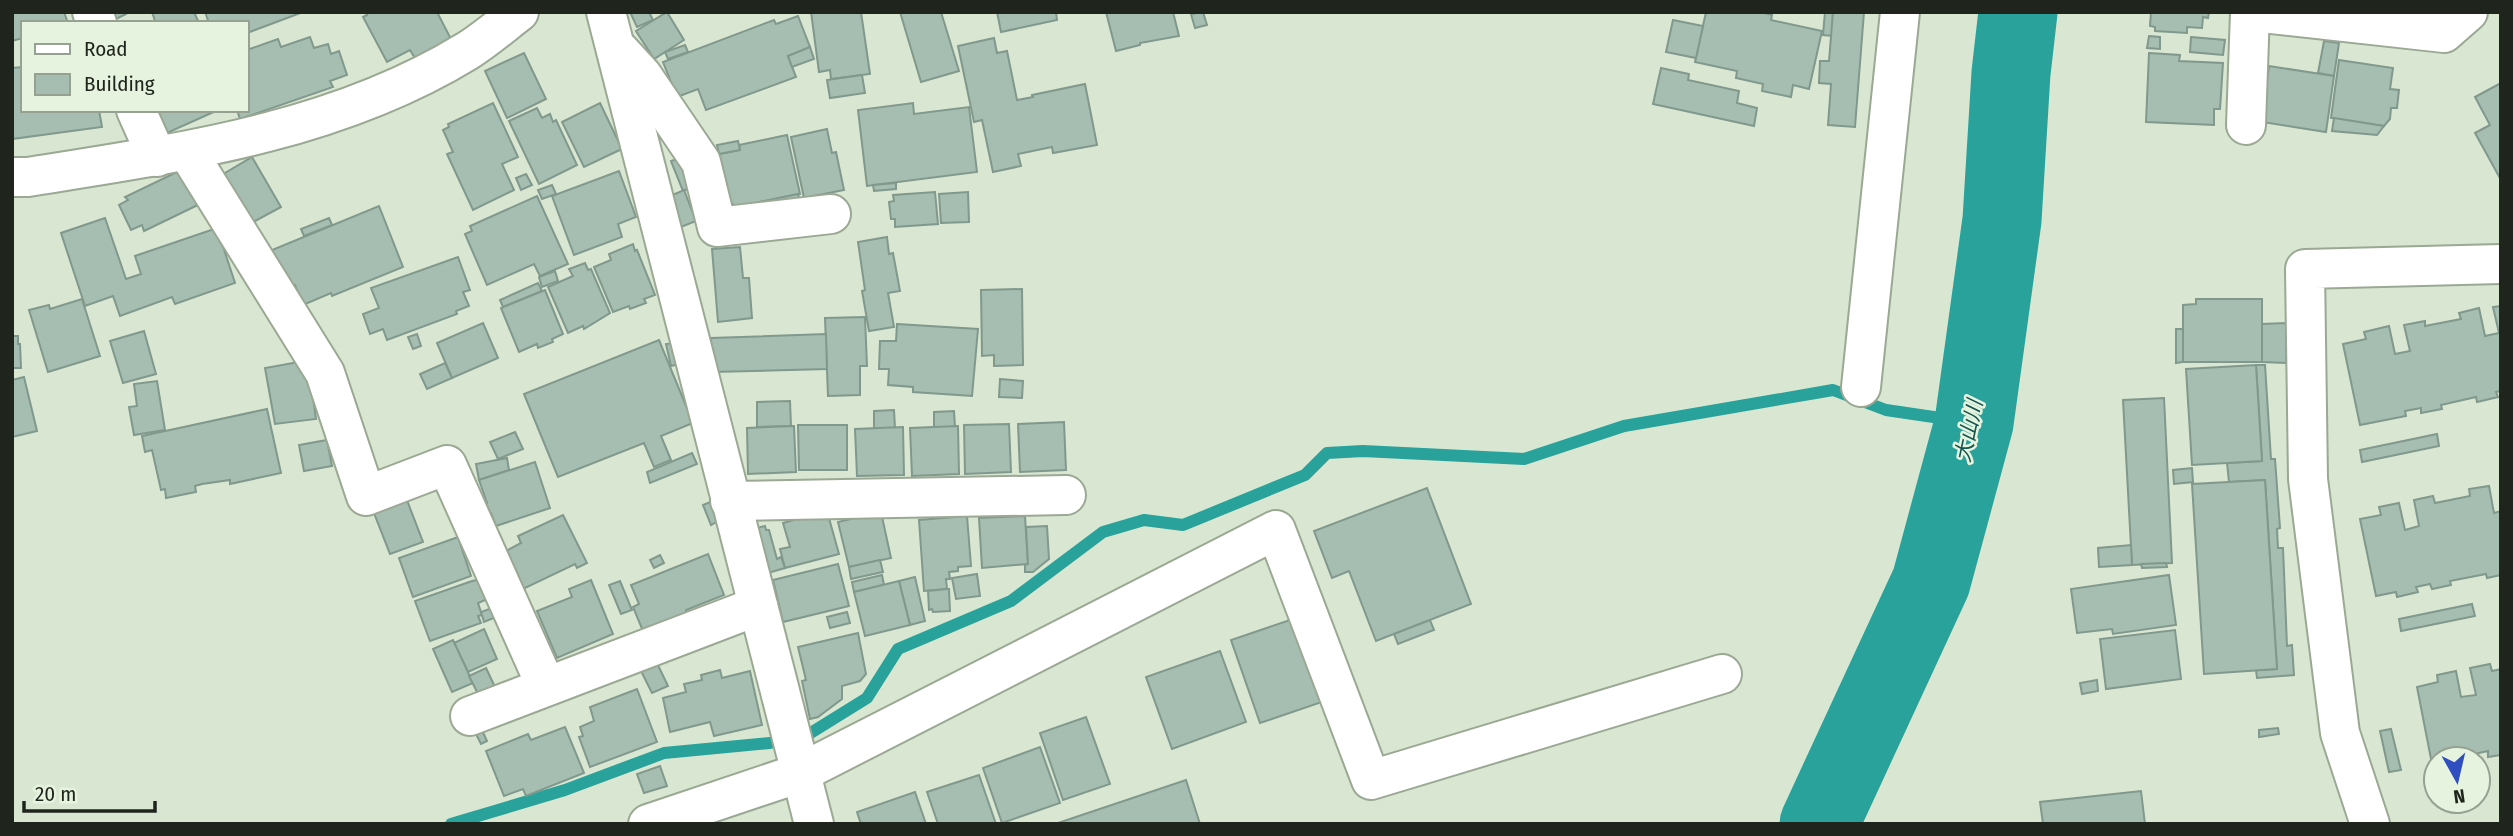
<svg xmlns="http://www.w3.org/2000/svg" width="2513" height="836" viewBox="0 0 2513 836" font-family="'Fira Sans Condensed','Noto Sans JP',sans-serif">
  <style>
    .lines { fill: none; stroke-linecap: round; stroke-linejoin: round }
    .stream { stroke: #28a29a; stroke-width: 12 }
    .river { stroke: #28a29a; stroke-width: 79 }
    .building { fill: #a6bdb1; stroke: #81988c; stroke-width: 2 }
    .minor-casing { stroke: #9aa894; stroke-width: 42 }
    .minor { stroke: #fff; stroke-width: 38 }
    .labels { text-anchor: middle; dominant-baseline: central; stroke-width: 5; stroke-linejoin: round; paint-order: stroke }
    .water-label { font-size: 21px; font-style: italic; fill: #145550; stroke: #e6f4df }
  </style>
  <rect width="100%" height="100%" fill="#d9e7d2"/>
  <g class="lines">
    <polyline class="stream" points="451,824 565,790 664,753 770,743 809,734 867,698 898,649 1011,601 1103,532 1144,520 1183,525 1305,475 1327,453 1363,451 1524,459 1624,426 1833,390 1886,410 1974,423"/>
    <polyline class="river" points="1819,824 1931,582 1974,423 2002,220 2011,73 2018,12"/>
  </g>
  <g class="building">
    <polygon points="12,12 64,12 68,23 23,23 23,38 12,41"/>
    <polygon points="98,12 125,12 126,14 108,23"/>
    <polygon points="152,12 194,12 199,23 150,23 155,21"/>
    <polygon points="205,12 303,12 247,33 247,23 209,23"/>
    <polygon points="365,12 437,12 452,41 416,60 410,50 387,62 363,17 367,15"/>
    <polygon points="630,12 649,12 653,20 637,27"/>
    <polygon points="667,12 684,40 654,59 636,31"/>
    <polygon points="811,12 861,12 870,74 831,79 830,70 819,72"/>
    <polygon points="900,12 941,12 959,71 921,82"/>
    <polygon points="997,12 1056,12 1057,20 1001,32"/>
    <polygon points="1106,12 1173,12 1179,36 1140,43 1140,45 1116,51"/>
    <polygon points="1203,12 1207,25 1195,28 1191,14"/>
    <polygon points="1706,12 1761,12 1772,15 1771,20 1822,31 1809,89 1793,85 1791,97 1762,91 1763,84 1736,78 1737,71 1695,62"/>
    <polygon points="1825,12 1833,12 1832,36 1823,35"/>
    <polygon points="1833,12 1864,12 1855,127 1828,125 1831,84 1819,83 1820,61 1829,61"/>
    <polygon points="2151,12 2209,12 2208,18 2203,17 2202,28 2187,27 2187,33 2155,31 2155,27 2150,26"/>
    <polygon points="798,16 810,47 788,56 796,77 706,110 698,89 677,97 663,62 774,20 776,24"/>
    <polygon points="1673,20 1703,26 1696,58 1666,52"/>
    <polygon points="2149,36 2160,37 2160,49 2147,48"/>
    <polygon points="310,37 314,48 328,44 331,54 339,51 347,75 330,81 333,87 240,119 237,110 247,110 247,50 278,39 281,47"/>
    <polygon points="2191,37 2225,40 2223,55 2190,52"/>
    <polygon points="994,38 997,53 1007,51 1017,100 1033,97 1032,95 1085,84 1097,145 1053,153 1052,147 1018,154 1021,166 993,172 982,120 974,122 958,46"/>
    <polygon points="2324,41 2339,43 2334,76 2318,73"/>
    <polygon points="685,45 688,52 668,59 665,52"/>
    <polygon points="810,47 814,59 792,67 788,56"/>
    <polygon points="524,53 546,99 507,118 485,71"/>
    <polygon points="2149,53 2180,55 2179,61 2223,63 2220,109 2214,109 2214,125 2146,122"/>
    <polygon points="2339,60 2393,68 2390,89 2399,90 2397,108 2391,108 2390,119 2384,126 2331,118"/>
    <polygon points="2269,66 2334,76 2326,132 2262,122"/>
    <polygon points="23,67 23,110 99,110 102,127 12,139 12,68"/>
    <polygon points="1661,68 1689,74 1688,80 1739,91 1737,103 1757,108 1754,126 1653,104"/>
    <polygon points="862,75 865,93 830,98 827,80"/>
    <polygon points="2501,83 2501,180 2475,133 2490,125 2475,97"/>
    <polygon points="493,103 518,157 502,164 514,190 473,210 447,154 453,152 443,130 449,127 448,124"/>
    <polygon points="600,103 622,149 584,167 562,122"/>
    <polygon points="913,103 914,114 969,107 977,172 867,186 858,110"/>
    <polygon points="537,108 542,118 550,114 553,122 556,120 577,165 539,184 509,121"/>
    <polygon points="157,110 218,110 167,133"/>
    <polygon points="2334,118 2384,126 2377,135 2332,131"/>
    <polygon points="827,129 832,153 836,152 844,190 804,198 791,137"/>
    <polygon points="787,135 800,194 736,207 726,198 719,154 740,150 739,145"/>
    <polygon points="738,141 740,150 719,154 717,145"/>
    <polygon points="685,156 697,186 683,191 671,161"/>
    <polygon points="252,157 281,207 248,225 220,176"/>
    <polygon points="183,169 200,204 144,231 142,225 131,230 119,205 128,200 125,197"/>
    <polygon points="619,171 636,217 618,224 622,237 574,255 552,196"/>
    <polygon points="526,174 532,185 521,190 516,178"/>
    <polygon points="896,183 896,189 874,191 873,185"/>
    <polygon points="552,185 556,194 542,199 538,190"/>
    <polygon points="684,190 696,221 681,227 670,196"/>
    <polygon points="935,192 938,224 895,227 895,219 891,219 889,202 894,201 893,195"/>
    <polygon points="968,192 969,222 941,223 939,194"/>
    <polygon points="798,194 800,201 736,207"/>
    <polygon points="537,196 568,264 540,276 534,264 487,285 465,234 472,231 470,226"/>
    <polygon points="379,206 403,267 332,296 331,293 303,305 295,285 287,288 272,250"/>
    <polygon points="105,218 126,279 141,274 135,256 217,228 235,283 175,304 172,297 120,316 113,296 85,306 61,233"/>
    <polygon points="329,218 332,225 304,236 301,229"/>
    <polygon points="887,237 889,254 893,253 900,291 888,293 894,327 869,331 862,291 865,290 858,242"/>
    <polygon points="633,244 635,251 637,250 655,295 644,299 646,303 630,309 629,306 613,312 594,267 611,260 609,254"/>
    <polygon points="740,247 743,278 749,278 752,318 718,322 712,249"/>
    <polygon points="458,257 470,290 463,292 469,306 456,311 457,314 387,340 383,329 370,334 363,314 379,308 371,288"/>
    <polygon points="585,263 588,270 591,269 610,313 584,329 583,326 568,333 548,287 573,276 569,269"/>
    <polygon points="555,271 558,281 542,287 539,277"/>
    <polygon points="538,283 542,291 503,307 500,300"/>
    <polygon points="1022,289 1023,365 994,366 994,355 982,356 981,290"/>
    <polygon points="545,290 563,334 552,339 553,342 538,348 537,344 519,352 501,308"/>
    <polygon points="82,299 100,356 48,372 29,310 49,305 50,309"/>
    <polygon points="2196,299 2262,299 2262,362 2183,362 2183,305 2196,304"/>
    <polygon points="2501,306 2501,391 2496,392 2498,397 2477,402 2476,397 2441,405 2442,409 2421,413 2421,408 2405,411 2406,416 2360,425 2343,344 2366,339 2364,332 2389,326 2395,354 2410,351 2404,325 2425,321 2425,326 2461,319 2459,313 2479,308 2485,336 2499,333 2493,307"/>
    <polygon points="865,317 867,366 860,366 860,395 828,396 825,318"/>
    <polygon points="483,323 498,358 452,378 437,343"/>
    <polygon points="2286,323 2286,363 2262,362 2262,324"/>
    <polygon points="897,324 978,329 972,396 913,392 913,387 888,385 889,369 879,369 880,341 896,341"/>
    <polygon points="2176,329 2183,329 2183,362 2176,363"/>
    <polygon points="144,331 156,374 123,383 110,341"/>
    <polygon points="417,334 421,346 413,349 408,337"/>
    <polygon points="826,334 827,369 712,372 711,338"/>
    <polygon points="12,336 18,336 18,344 20,344 21,368 12,368"/>
    <polygon points="659,340 693,423 661,436 671,460 654,467 644,443 558,477 524,394"/>
    <polygon points="673,343 679,364 671,366 666,344"/>
    <polygon points="304,361 309,369 316,419 275,424 265,368"/>
    <polygon points="445,363 452,378 427,389 420,374"/>
    <polygon points="2256,365 2265,365 2271,459 2275,459 2280,528 2277,529 2278,548 2283,548 2287,646 2292,645 2294,675 2257,678 2256,670 2277,669 2265,480 2229,482 2227,463 2262,461"/>
    <polygon points="2256,365 2262,461 2192,465 2186,369"/>
    <polygon points="24,377 37,431 12,437 12,380"/>
    <polygon points="1000,379 1023,381 1022,398 999,397"/>
    <polygon points="157,381 165,430 134,435 129,407 137,406 134,384"/>
    <polygon points="2164,398 2172,563 2132,565 2123,400"/>
    <polygon points="790,401 791,426 757,427 757,402"/>
    <polygon points="267,409 281,473 230,484 230,480 202,484 195,486 196,492 166,498 165,489 161,490 152,450 145,452 142,436"/>
    <polygon points="894,410 895,428 874,429 874,411"/>
    <polygon points="954,411 955,427 934,427 934,412"/>
    <polygon points="1064,422 1066,470 1020,472 1018,424"/>
    <polygon points="1009,424 1011,472 965,474 964,425"/>
    <polygon points="798,425 847,425 847,470 799,470"/>
    <polygon points="794,426 796,472 748,474 747,428"/>
    <polygon points="958,426 959,474 912,476 910,428"/>
    <polygon points="903,427 904,475 857,476 855,429"/>
    <polygon points="515,432 523,449 498,459 490,442"/>
    <polygon points="2437,434 2439,446 2362,462 2360,450"/>
    <polygon points="327,440 332,466 304,471 299,445"/>
    <polygon points="692,453 697,464 650,483 647,472"/>
    <polygon points="507,458 509,470 479,480 476,464"/>
    <polygon points="535,462 550,508 496,526 491,513 486,515 483,504 487,503 479,480"/>
    <polygon points="2192,468 2193,482 2174,484 2173,470"/>
    <polygon points="2265,480 2277,669 2204,674 2192,484"/>
    <polygon points="2489,486 2494,513 2501,511 2501,575 2487,578 2486,574 2450,581 2451,585 2432,589 2430,584 2416,587 2418,592 2397,597 2396,592 2376,596 2360,519 2381,515 2379,507 2399,503 2405,530 2419,526 2414,500 2433,496 2435,503 2470,496 2469,489"/>
    <polygon points="1427,488 1471,604 1376,641 1349,571 1332,578 1314,531"/>
    <polygon points="405,495 423,542 390,554 372,508"/>
    <polygon points="710,502 718,521 711,525 703,505"/>
    <polygon points="1020,508 1021,516 983,519 982,511"/>
    <polygon points="827,511 839,554 785,568 780,549 790,547 783,523"/>
    <polygon points="881,512 891,558 849,567 838,522"/>
    <polygon points="563,515 587,563 577,568 575,564 523,589 504,552 521,543 518,536"/>
    <polygon points="967,516 971,566 958,567 958,571 949,572 950,579 946,579 947,589 924,591 919,520"/>
    <polygon points="1025,516 1028,564 982,568 979,518"/>
    <polygon points="765,526 766,530 769,530 777,559 781,557 785,568 768,573 756,528"/>
    <polygon points="1047,526 1049,559 1033,572 1025,572 1025,565 1028,564 1026,527"/>
    <polygon points="458,537 471,576 413,597 399,558"/>
    <polygon points="2131,545 2132,565 2099,567 2098,548"/>
    <polygon points="708,554 724,595 686,610 690,618 645,636 633,607 639,604 631,585"/>
    <polygon points="660,555 664,563 654,568 650,560"/>
    <polygon points="880,560 883,572 851,579 849,567"/>
    <polygon points="2166,563 2167,567 2142,568 2141,564"/>
    <polygon points="838,564 849,606 783,622 773,580"/>
    <polygon points="977,574 980,596 956,599 952,578"/>
    <polygon points="882,575 884,585 854,592 852,582"/>
    <polygon points="2169,575 2176,625 2113,634 2112,629 2077,633 2071,589"/>
    <polygon points="915,577 925,621 910,625 899,581"/>
    <polygon points="483,579 490,598 478,603 482,615 478,616 481,623 430,641 415,601 472,581"/>
    <polygon points="591,580 613,634 557,658 537,611 572,597 569,589"/>
    <polygon points="620,581 632,610 621,614 609,585"/>
    <polygon points="899,581 910,625 865,636 854,592"/>
    <polygon points="947,589 949,589 950,611 933,612 932,609 929,610 928,591"/>
    <polygon points="2472,604 2475,616 2401,631 2399,619"/>
    <polygon points="492,608 496,617 484,622 481,612"/>
    <polygon points="847,612 850,623 830,628 827,617"/>
    <polygon points="1293,619 1322,702 1260,723 1231,640"/>
    <polygon points="1430,620 1434,630 1398,644 1394,634"/>
    <polygon points="484,629 497,659 468,672 454,643"/>
    <polygon points="2175,630 2181,679 2106,689 2100,639"/>
    <polygon points="858,633 866,674 860,681 842,686 842,699 818,717 810,719 802,681 806,680 798,647"/>
    <polygon points="453,640 473,683 452,692 433,649"/>
    <polygon points="1220,651 1246,722 1172,749 1146,677"/>
    <polygon points="656,661 668,686 652,693 640,669"/>
    <polygon points="2490,664 2492,671 2501,669 2501,755 2488,757 2488,751 2474,754 2474,759 2436,759 2436,763 2432,764 2417,687 2438,682 2437,675 2456,671 2461,697 2476,695 2470,668"/>
    <polygon points="486,668 496,689 479,696 469,676"/>
    <polygon points="720,670 722,678 750,671 762,725 714,736 710,722 670,732 663,698 686,692 684,684 702,680 701,675"/>
    <polygon points="2097,680 2098,691 2082,694 2080,683"/>
    <polygon points="637,689 657,742 590,767 579,737 583,736 580,727 594,721 590,707"/>
    <polygon points="1086,717 1110,784 1063,800 1040,733"/>
    <polygon points="565,727 584,773 526,796 523,789 504,796 486,751 528,734 531,740"/>
    <polygon points="2278,728 2279,734 2259,737 2259,730"/>
    <polygon points="2391,729 2401,770 2389,772 2380,731"/>
    <polygon points="482,730 487,741 481,744 476,734"/>
    <polygon points="1040,747 1060,803 1002,823 983,768"/>
    <polygon points="660,766 667,786 644,793 637,774"/>
    <polygon points="979,775 996,824 938,824 927,792"/>
    <polygon points="1186,780 1200,824 1055,824"/>
    <polygon points="2141,791 2145,824 2043,824 2040,802"/>
    <polygon points="915,792 926,824 861,824 857,812"/>
  </g>
  <g class="lines">
    <defs>
      <g id="minor">
        <polyline points="92,12 97,23"/>
        <polyline points="606,12 814,824"/>
        <polyline points="2253,12 2444,33 2468,12"/>
        <polyline points="620,51 642,75 701,162 717,227 831,214"/>
        <polyline points="136,110 157,157"/>
        <polyline points="2246,125 2250,12"/>
        <polyline points="187,151 325,373 366,496 447,465 546,686"/>
        <path d="M12,177H28C179,153 335,132 467,51C485,40 502,25 519,12"/>
        <polyline points="1861,387 1900,12"/>
        <polyline points="730,501 1066,495"/>
        <polyline points="470,716 758,606"/>
        <polyline points="648,824 800,773 1276,530 1371,780 1722,674"/>
        <polyline points="2370,824 2340,733 2308,479 2305,269 2501,264"/>
      </g>
    </defs>
    <use href="#minor" class="minor-casing"/>
    <use href="#minor" class="minor"/>
  </g>
  <g class="labels">
    <g class="water-label">
      <text transform="translate(1969 431) rotate(-78)">大山川</text>
    </g>
  </g>
  <rect width="2513" height="836" fill="none" stroke="#1f241c" stroke-width="28"/>
  <rect x="21" y="21" width="228" height="91" fill="#e6f4df" stroke="#96a191" stroke-width="2"/>
  <rect x="35" y="44" width="35" height="10" fill="#ffffff" stroke="#96a191" stroke-width="2"/>
  <text x="84" y="56" font-size="21" fill="#1f241c">Road</text>
  <rect x="35" y="74" width="35" height="21" fill="#a6bdb1" stroke="#96a191" stroke-width="2"/>
  <text x="84" y="91" font-size="21" fill="#1f241c">Building</text>
  <g transform="translate(2457 780) rotate(172)"><circle r="33" fill="#e6f4df" stroke="#96a191" stroke-width="2"/>
  <path d="M0-5L12 26L0 18L-12 26Z" fill="#2f4ebf"/>
  <text y="-10" font-size="19" font-weight="bold" text-anchor="middle" fill="#1f241c">N</text>
  </g>
  <path d="M24 801v10h131v-10" fill="none" stroke="#1f241c" stroke-width="3.5"/>
  <text x="35" y="801" font-size="21" fill="#1f241c" stroke="#e6f4df" stroke-width="5" paint-order="stroke">20 m</text>
</svg>
